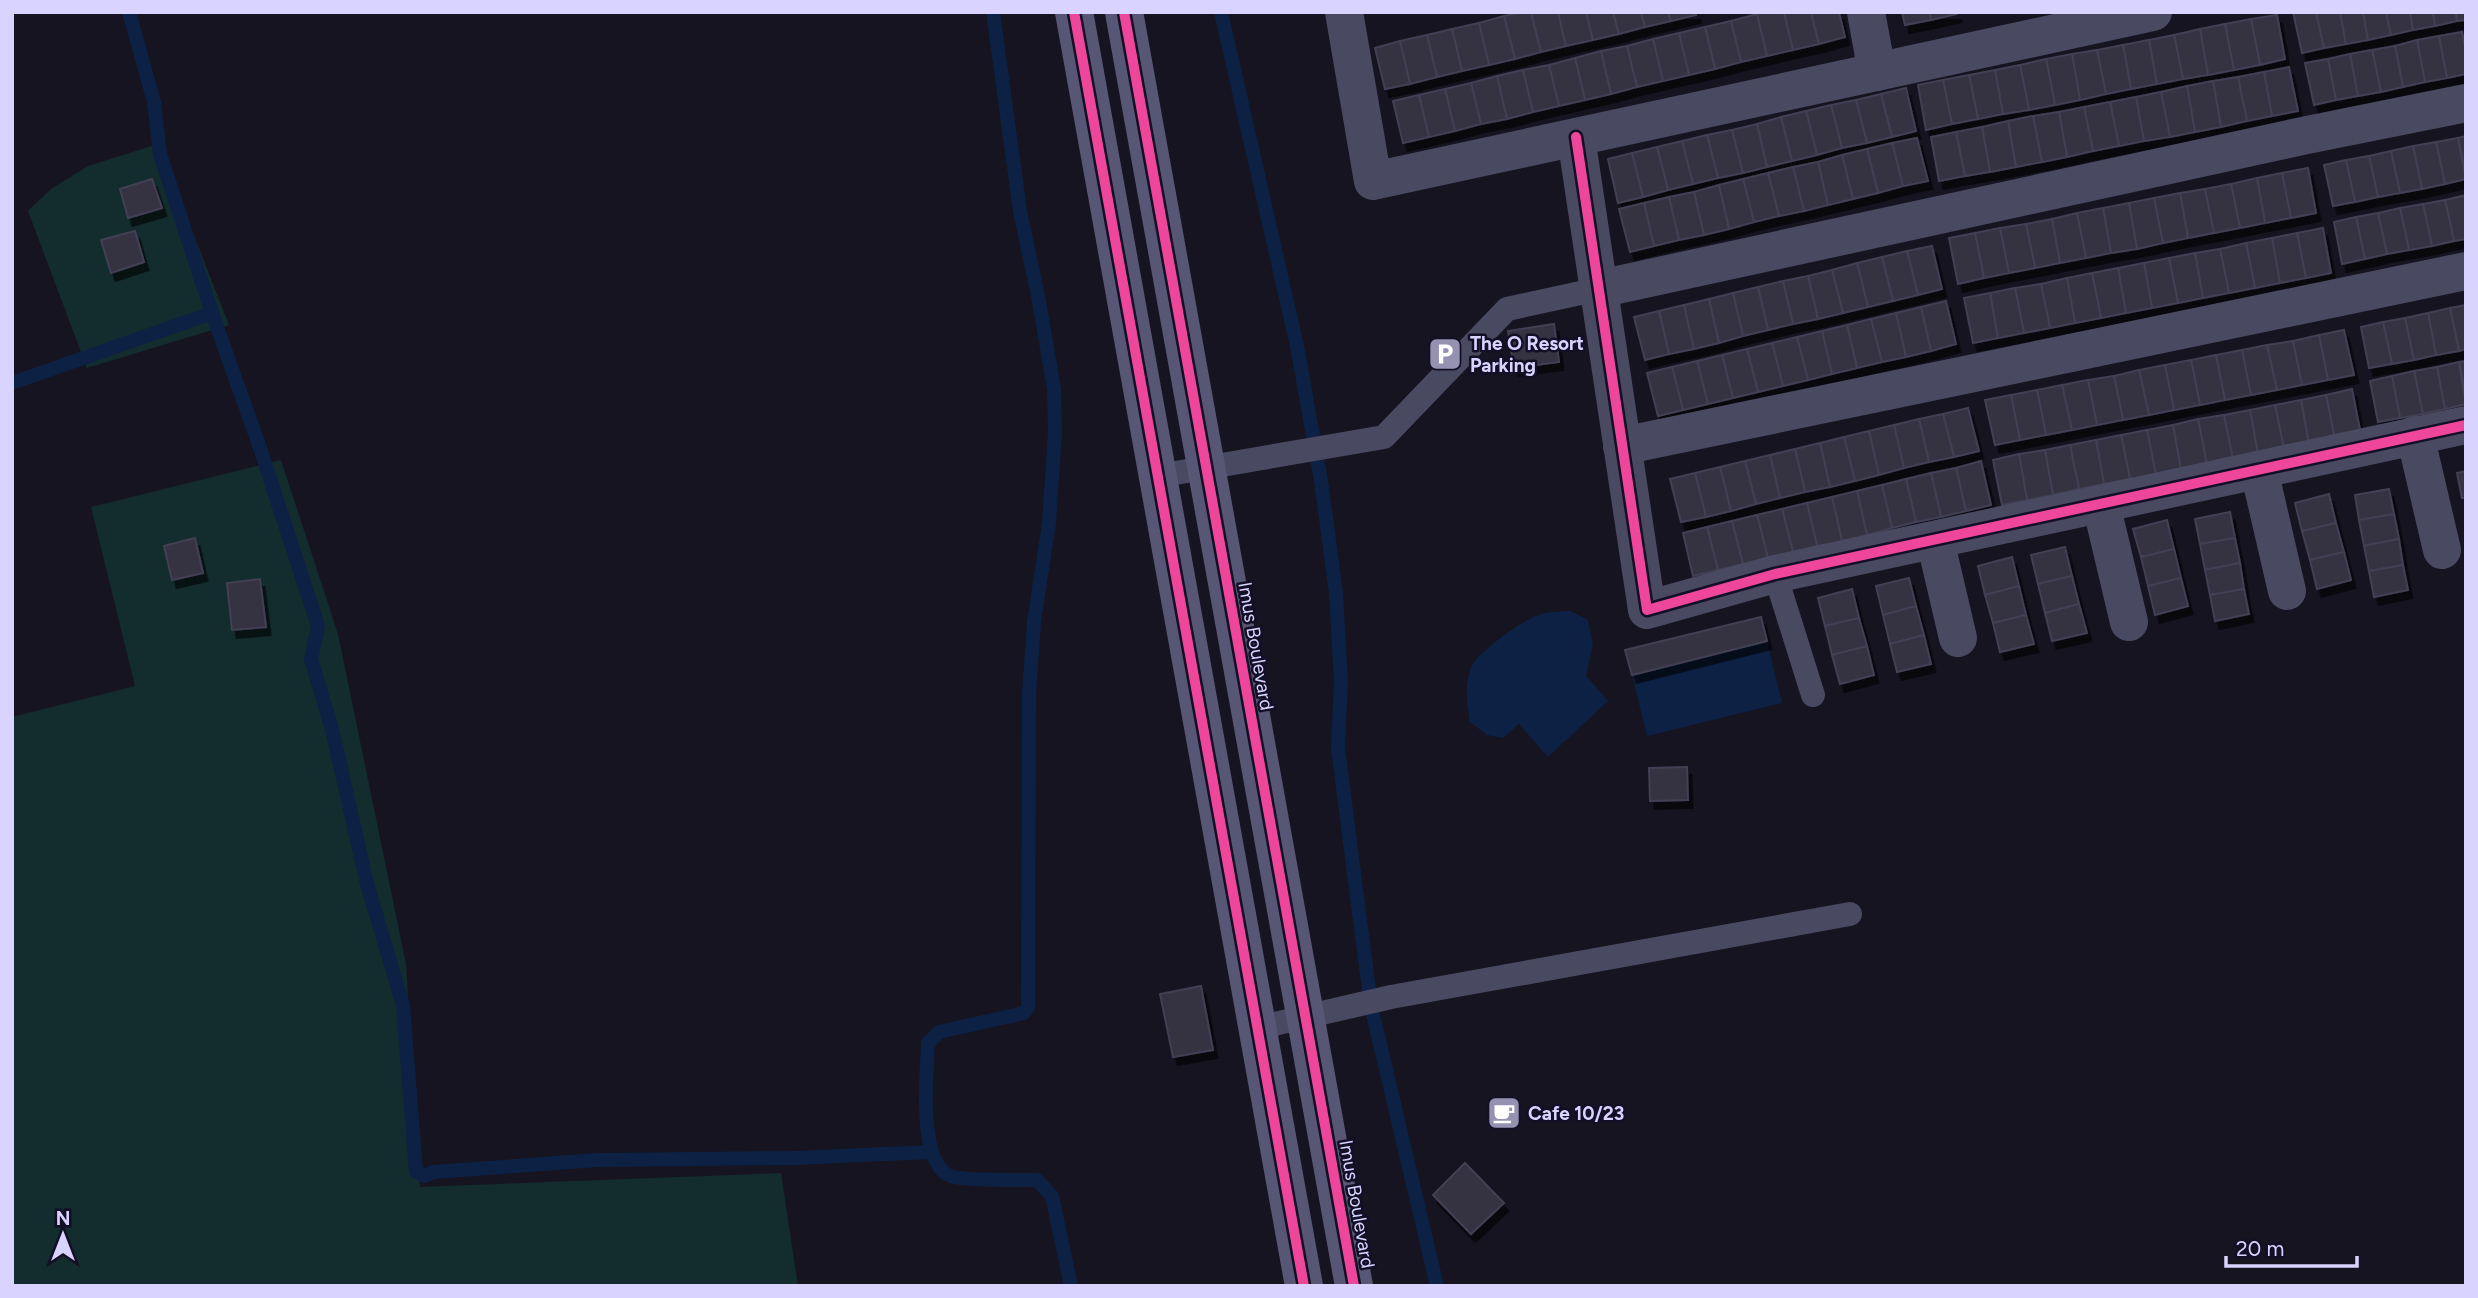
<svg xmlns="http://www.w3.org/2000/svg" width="2478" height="1298" viewBox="0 0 2478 1298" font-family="Figtree,sans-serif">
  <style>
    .green { fill: #132c2d }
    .water { fill: #0d2144 }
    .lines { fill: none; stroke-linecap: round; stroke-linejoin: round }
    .stream { stroke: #0d2144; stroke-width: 14 }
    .building { fill: #343243; stroke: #433f54; stroke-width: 2; filter: url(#shadow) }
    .service { stroke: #4a4962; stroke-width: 24 }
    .minor { stroke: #4a4962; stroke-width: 38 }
    .secondary { stroke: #575674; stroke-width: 38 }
    .cycleway-casing { stroke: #130f26; stroke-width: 15 }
    .cycleway { stroke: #ed469a; stroke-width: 10 }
    .labels { text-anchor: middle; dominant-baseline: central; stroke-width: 5; stroke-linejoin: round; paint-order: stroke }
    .poi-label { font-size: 19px; font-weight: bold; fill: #d9d4ff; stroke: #130f26; text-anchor: start }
    .street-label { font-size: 19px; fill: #d9d4ff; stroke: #130f26 }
  </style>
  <defs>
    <filter id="shadow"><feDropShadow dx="4.5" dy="8" stdDeviation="0" flood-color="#0009"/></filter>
  </defs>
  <rect width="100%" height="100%" fill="#161421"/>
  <g class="green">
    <polygon points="158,144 229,325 87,368 28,211 51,189 88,166"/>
    <polygon points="281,460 338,634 406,964 420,1187 781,1173 798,1286 12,1286 12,717 135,686 91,507"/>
  </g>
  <g class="water">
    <path d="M1570,611L1588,620L1593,644L1586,676L1608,701L1548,757L1519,724L1503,738L1487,735L1470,722C1467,703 1464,687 1471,668C1477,652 1522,621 1538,615C1548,611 1560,612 1570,611Z"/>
    <polygon points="1767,641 1782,703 1647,736 1632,675"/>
  </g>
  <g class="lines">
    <g class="stream">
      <polyline points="129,12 154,102 160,154 212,313 259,445 318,626 311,659 332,729 367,884 403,1005 416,1171 424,1176 433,1172 598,1160 795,1158 931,1152"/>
      <path d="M993,12L1020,211L1039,301L1054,389L1055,432L1049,523L1034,622L1029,694L1028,1008L1024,1013L939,1032L928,1043C927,1074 917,1161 950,1176C963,1181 1020,1180 1037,1180L1052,1196L1071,1286"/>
      <polyline points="1221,12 1297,346 1321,481 1336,593 1341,682 1338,748 1371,1006 1437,1286"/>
      <polyline points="12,383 212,313"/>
    </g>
  </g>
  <g class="building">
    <polygon points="1523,12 1531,12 1541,52 1515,59 1504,16"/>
    <polygon points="1531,12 1558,12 1566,46 1541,52"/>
    <polygon points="1558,12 1586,12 1593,40 1566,46"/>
    <polygon points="1586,12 1613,12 1619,34 1593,40"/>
    <polygon points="1613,12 1641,12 1645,27 1619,34"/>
    <polygon points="1641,12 1668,12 1671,21 1645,27"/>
    <polygon points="1668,12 1696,12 1696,15 1671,21"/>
    <polygon points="1765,12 1784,12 1793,50 1767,56 1757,14"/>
    <polygon points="1784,12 1811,12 1819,44 1793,50"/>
    <polygon points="1811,12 1839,12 1845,37 1819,44"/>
    <polygon points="1902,12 1930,12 1931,20 1905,25"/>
    <polygon points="1930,12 1957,12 1957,14 1931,20"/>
    <polygon points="2293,12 2316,12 2324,48 2302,53"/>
    <polygon points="2316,12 2340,12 2346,44 2324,48"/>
    <polygon points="2340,12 2363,12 2368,40 2346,44"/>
    <polygon points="2363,12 2386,12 2391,35 2368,40"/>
    <polygon points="2386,12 2410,12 2413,30 2391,35"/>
    <polygon points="2410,12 2433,12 2435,26 2413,30"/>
    <polygon points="2433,12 2456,12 2457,21 2435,26"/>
    <polygon points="2456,12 2466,12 2466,20 2457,21"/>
    <polygon points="1757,14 1767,56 1741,62 1731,21"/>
    <polygon points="2277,15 2285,59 2260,65 2251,19"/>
    <polygon points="1504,16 1515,59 1489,65 1479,23"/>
    <polygon points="2251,19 2260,65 2234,70 2225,24"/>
    <polygon points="1731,21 1741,62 1715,69 1705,27"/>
    <polygon points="1479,23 1489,65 1462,71 1452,29"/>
    <polygon points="2225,24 2234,70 2208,75 2200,29"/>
    <polygon points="1705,27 1715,69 1689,75 1679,33"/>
    <polygon points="1452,29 1462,71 1437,77 1427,35"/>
    <polygon points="2200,29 2208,75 2183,79 2174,35"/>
    <polygon points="2462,32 2466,51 2466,74 2447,78 2439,36"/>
    <polygon points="1679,33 1689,75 1663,81 1653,39"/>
    <polygon points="1427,35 1437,77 1410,84 1400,41"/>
    <polygon points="2174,35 2183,79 2157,84 2149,40"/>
    <polygon points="2439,36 2447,78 2425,82 2417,40"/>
    <polygon points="1653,39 1663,81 1637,87 1627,46"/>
    <polygon points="2149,40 2157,84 2131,89 2123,45"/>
    <polygon points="2417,40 2425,82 2403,87 2395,46"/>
    <polygon points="1400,41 1410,84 1385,89 1375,48"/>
    <polygon points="2123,45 2131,89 2106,94 2097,50"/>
    <polygon points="1627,46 1637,87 1611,94 1601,51"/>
    <polygon points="2395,46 2403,87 2381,92 2372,50"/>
    <polygon points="2097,50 2106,94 2080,100 2072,54"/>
    <polygon points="2372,50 2381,92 2358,96 2350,54"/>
    <polygon points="1601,51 1611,94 1585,100 1575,58"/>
    <polygon points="2072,54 2080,100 2055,105 2046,59"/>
    <polygon points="2350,54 2358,96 2336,100 2328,59"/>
    <polygon points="1575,58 1585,100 1559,106 1549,65"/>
    <polygon points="2046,59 2055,105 2029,110 2020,65"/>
    <polygon points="2328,59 2336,100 2314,105 2305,63"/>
    <polygon points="1549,65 1559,106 1533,112 1523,70"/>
    <polygon points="2020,65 2029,110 2003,114 1995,70"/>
    <polygon points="2289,67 2298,111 2272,116 2264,72"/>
    <polygon points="1523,70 1533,112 1507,119 1497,76"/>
    <polygon points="1995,70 2003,114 1978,119 1969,75"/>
    <polygon points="2264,72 2272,116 2247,121 2238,77"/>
    <polygon points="1969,75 1978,119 1952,124 1943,80"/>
    <polygon points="1497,76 1507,119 1481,124 1471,83"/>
    <polygon points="2238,77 2247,121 2221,127 2213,81"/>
    <polygon points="1943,80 1952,124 1926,130 1918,85"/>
    <polygon points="2213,81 2221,127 2195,132 2187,86"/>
    <polygon points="1471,83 1481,124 1455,131 1445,89"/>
    <polygon points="2187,86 2195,132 2170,137 2161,92"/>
    <polygon points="1906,88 1916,131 1892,137 1881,94"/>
    <polygon points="1445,89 1455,131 1429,137 1419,95"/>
    <polygon points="2161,92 2170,137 2144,141 2136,97"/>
    <polygon points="1881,94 1892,137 1867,143 1856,100"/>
    <polygon points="1419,95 1429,137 1403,143 1393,101"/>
    <polygon points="2136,97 2144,141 2119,146 2110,102"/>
    <polygon points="1856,100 1867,143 1842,148 1831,105"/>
    <polygon points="2110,102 2119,146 2093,151 2084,107"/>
    <polygon points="1831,105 1842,148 1817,155 1806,111"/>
    <polygon points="2084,107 2093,151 2067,157 2059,112"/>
    <polygon points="1806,111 1817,155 1792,161 1781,117"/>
    <polygon points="2059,112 2067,157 2042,162 2033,116"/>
    <polygon points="2033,116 2042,162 2016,167 2008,121"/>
    <polygon points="1781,117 1792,161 1767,167 1757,124"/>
    <polygon points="2008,121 2016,167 1990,172 1982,127"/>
    <polygon points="1757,124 1767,167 1743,173 1732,130"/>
    <polygon points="1982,127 1990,172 1965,176 1956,132"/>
    <polygon points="1732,130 1743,173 1718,178 1707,135"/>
    <polygon points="1956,132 1965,176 1939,181 1931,137"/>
    <polygon points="1707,135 1718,178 1693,184 1682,141"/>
    <polygon points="2466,136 2466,175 2458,138"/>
    <polygon points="1917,138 1928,181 1903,186 1892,143"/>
    <polygon points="2458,138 2466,179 2445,184 2436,142"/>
    <polygon points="1682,141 1693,184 1668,190 1657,147"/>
    <polygon points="2436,142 2445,184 2422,189 2413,146"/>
    <polygon points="1892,143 1903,186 1878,193 1867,149"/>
    <polygon points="2413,146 2422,189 2400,193 2391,151"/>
    <polygon points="1657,147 1668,190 1643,197 1632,153"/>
    <polygon points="1867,149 1878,193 1853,199 1842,155"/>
    <polygon points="2391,151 2400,193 2378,197 2369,156"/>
    <polygon points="1632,153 1643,197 1618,203 1608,159"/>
    <polygon points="1842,155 1853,199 1828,205 1818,162"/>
    <polygon points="2369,156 2378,197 2355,202 2346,160"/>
    <polygon points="2346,160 2355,202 2333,206 2324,165"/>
    <polygon points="1818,162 1828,205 1804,211 1793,167"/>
    <polygon points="1793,167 1804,211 1779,216 1768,173"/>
    <polygon points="2308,168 2316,213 2291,218 2282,173"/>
    <polygon points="1768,173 1779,216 1754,222 1743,179"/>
    <polygon points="2282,173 2291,218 2265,223 2257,178"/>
    <polygon points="2257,178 2265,223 2240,228 2231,184"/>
    <polygon points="152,179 162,208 128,218 120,189"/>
    <polygon points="1743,179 1754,222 1729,229 1719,185"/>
    <polygon points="2231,184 2240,228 2214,233 2205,189"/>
    <polygon points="1719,185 1729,229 1704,235 1694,192"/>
    <polygon points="2205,189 2214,233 2188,238 2180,193"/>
    <polygon points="1694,192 1704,235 1679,240 1669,197"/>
    <polygon points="2180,193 2188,238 2163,243 2154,198"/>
    <polygon points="2466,195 2466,239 2454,241 2445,200"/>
    <polygon points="1669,197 1679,240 1654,246 1644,203"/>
    <polygon points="2154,198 2163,243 2137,249 2129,203"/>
    <polygon points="2445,200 2454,241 2432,246 2423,204"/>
    <polygon points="1644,203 1654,246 1630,252 1619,209"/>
    <polygon points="2129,203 2137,249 2111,253 2103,208"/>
    <polygon points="2423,204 2432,246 2409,250 2400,208"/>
    <polygon points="2103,208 2111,253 2086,258 2077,213"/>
    <polygon points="2400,208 2409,250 2387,254 2378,213"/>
    <polygon points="2077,213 2086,258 2060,263 2052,219"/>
    <polygon points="2378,213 2387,254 2365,259 2356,217"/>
    <polygon points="2356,217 2365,259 2342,264 2334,222"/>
    <polygon points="2052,219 2060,263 2035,268 2026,224"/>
    <polygon points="2026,224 2035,268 2009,273 2000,228"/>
    <polygon points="2000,228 2009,273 1984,278 1975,233"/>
    <polygon points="2323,228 2331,273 2306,278 2297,233"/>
    <polygon points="135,231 144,262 111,273 101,240"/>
    <polygon points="1975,233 1984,278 1958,284 1949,238"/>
    <polygon points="2297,233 2306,278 2280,283 2272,238"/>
    <polygon points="2272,238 2280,283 2255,288 2246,243"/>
    <polygon points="2246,243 2255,288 2229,293 2220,249"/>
    <polygon points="1932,246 1942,289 1918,295 1907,251"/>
    <polygon points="2220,249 2229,293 2203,298 2195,253"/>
    <polygon points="1907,251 1918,295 1893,301 1882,257"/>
    <polygon points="2195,253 2203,298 2178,303 2169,258"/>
    <polygon points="1882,257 1893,301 1868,307 1857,263"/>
    <polygon points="2169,258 2178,303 2152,308 2144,263"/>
    <polygon points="1857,263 1868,307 1843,313 1832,270"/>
    <polygon points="2144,263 2152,308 2126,313 2118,268"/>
    <polygon points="2118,268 2126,313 2101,318 2092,273"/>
    <polygon points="1832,270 1843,313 1818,319 1808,276"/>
    <polygon points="2092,273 2101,318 2075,323 2067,278"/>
    <polygon points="1808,276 1818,319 1793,324 1783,281"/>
    <polygon points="2067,278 2075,323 2050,328 2041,284"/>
    <polygon points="1783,281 1793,324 1768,330 1758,287"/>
    <polygon points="2041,284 2050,328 2024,333 2015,288"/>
    <polygon points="1758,287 1768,330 1743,336 1733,293"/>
    <polygon points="2015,288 2024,333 1998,338 1990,293"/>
    <polygon points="1733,293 1743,336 1719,343 1709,299"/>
    <polygon points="1990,293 1998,338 1973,343 1964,298"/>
    <polygon points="1709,299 1719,343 1694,349 1684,305"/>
    <polygon points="1946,301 1956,344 1931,351 1921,307"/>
    <polygon points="1684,305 1694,349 1669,354 1659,311"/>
    <polygon points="2466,305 2466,349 2459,351 2450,308"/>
    <polygon points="1921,307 1931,351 1906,357 1896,313"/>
    <polygon points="2450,308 2459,351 2436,355 2428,313"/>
    <polygon points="1659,311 1669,354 1645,360 1634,317"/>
    <polygon points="1896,313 1906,357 1882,362 1871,319"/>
    <polygon points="2428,313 2436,355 2414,360 2405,318"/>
    <polygon points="2405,318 2414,360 2392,364 2383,322"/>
    <polygon points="1871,319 1882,362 1857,368 1847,325"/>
    <polygon points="2383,322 2392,364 2369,368 2361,327"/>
    <polygon points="1554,324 1559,362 1514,368 1508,331"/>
    <polygon points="1847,325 1857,368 1832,374 1822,331"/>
    <polygon points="2344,330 2354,375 2328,380 2319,335"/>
    <polygon points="1822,331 1832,374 1808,380 1797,337"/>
    <polygon points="2319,335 2328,380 2302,385 2293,341"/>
    <polygon points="1797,337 1808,380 1783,386 1772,343"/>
    <polygon points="2293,341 2302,385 2277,390 2267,345"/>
    <polygon points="1772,343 1783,386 1758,392 1747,349"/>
    <polygon points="2267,345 2277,390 2251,395 2242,350"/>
    <polygon points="1747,349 1758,392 1733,398 1722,355"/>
    <polygon points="2242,350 2251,395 2225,400 2216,355"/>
    <polygon points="1722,355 1733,398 1708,404 1697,361"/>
    <polygon points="2216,355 2225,400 2200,405 2191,360"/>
    <polygon points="2191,360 2200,405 2174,410 2165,365"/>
    <polygon points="1697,361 1708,404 1683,410 1672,367"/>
    <polygon points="2466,361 2466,396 2459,362"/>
    <polygon points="2459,362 2466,404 2445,409 2437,367"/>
    <polygon points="2165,365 2174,410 2149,415 2139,370"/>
    <polygon points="1672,367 1683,410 1658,416 1647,373"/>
    <polygon points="2437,367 2445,409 2423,414 2414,371"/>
    <polygon points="2139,370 2149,415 2123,420 2114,376"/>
    <polygon points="2414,371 2423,414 2400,418 2392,376"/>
    <polygon points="2114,376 2123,420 2097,425 2088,380"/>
    <polygon points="2392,376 2400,418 2378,422 2370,381"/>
    <polygon points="2088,380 2097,425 2072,430 2062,385"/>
    <polygon points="2062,385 2072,430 2046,435 2037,390"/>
    <polygon points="2352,389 2361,435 2335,440 2326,395"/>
    <polygon points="2037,390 2046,435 2020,440 2011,395"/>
    <polygon points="2011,395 2020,440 1995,445 1985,400"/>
    <polygon points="2326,395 2335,440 2309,444 2301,400"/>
    <polygon points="2301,400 2309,444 2284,449 2275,405"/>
    <polygon points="2275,405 2284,449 2258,454 2250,410"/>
    <polygon points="1968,408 1979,451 1954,457 1943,414"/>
    <polygon points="2250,410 2258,454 2233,460 2224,415"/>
    <polygon points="1943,414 1954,457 1929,462 1919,419"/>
    <polygon points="2224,415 2233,460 2207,465 2198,419"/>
    <polygon points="1919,419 1929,462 1904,468 1894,425"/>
    <polygon points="2198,419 2207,465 2181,470 2173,425"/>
    <polygon points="1894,425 1904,468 1879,475 1869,431"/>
    <polygon points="2173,425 2181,470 2156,475 2147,430"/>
    <polygon points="2147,430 2156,475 2130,479 2121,435"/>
    <polygon points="1869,431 1879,475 1855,481 1844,437"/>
    <polygon points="2121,435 2130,479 2104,484 2096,440"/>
    <polygon points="1844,437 1855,481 1830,487 1820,443"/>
    <polygon points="2096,440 2104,484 2079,489 2070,445"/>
    <polygon points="1820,443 1830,487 1805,492 1795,449"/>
    <polygon points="2070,445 2079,489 2053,495 2045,450"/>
    <polygon points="1795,449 1805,492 1780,498 1770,455"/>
    <polygon points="2045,450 2053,495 2027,500 2019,454"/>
    <polygon points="2019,454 2027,500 2002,505 1993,460"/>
    <polygon points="1770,455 1780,498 1756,504 1745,461"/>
    <polygon points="1745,461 1756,504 1731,511 1720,467"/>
    <polygon points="1981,461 1991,505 1966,511 1956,468"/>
    <polygon points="1720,467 1731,511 1706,517 1695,473"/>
    <polygon points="1956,468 1966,511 1941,517 1931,473"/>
    <polygon points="2466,471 2466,498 2462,498 2457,473"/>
    <polygon points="1695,473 1706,517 1681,522 1670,479"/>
    <polygon points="1931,473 1941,517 1916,522 1906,479"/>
    <polygon points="1906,479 1916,522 1892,528 1882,485"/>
    <polygon points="1882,485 1892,528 1867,535 1857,491"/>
    <polygon points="2389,489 2394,514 2359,520 2355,495"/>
    <polygon points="1857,491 1867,535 1842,541 1832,497"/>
    <polygon points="2329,494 2336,523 2302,531 2295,503"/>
    <polygon points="1832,497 1842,541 1817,546 1807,503"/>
    <polygon points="1807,503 1817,546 1793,552 1782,509"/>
    <polygon points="1782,509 1793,552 1768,558 1757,515"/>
    <polygon points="2230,512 2235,538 2200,544 2195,519"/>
    <polygon points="2394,514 2399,539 2364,546 2359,520"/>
    <polygon points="1757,515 1768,558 1743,564 1732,521"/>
    <polygon points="2167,520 2174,549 2141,557 2133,529"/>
    <polygon points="1732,521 1743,564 1718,570 1707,527"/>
    <polygon points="2336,523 2344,552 2310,560 2302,531"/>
    <polygon points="1707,527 1718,570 1693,576 1683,533"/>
    <polygon points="195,538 203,573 172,580 164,546"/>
    <polygon points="2235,538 2240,563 2205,570 2200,544"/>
    <polygon points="2399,539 2403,565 2369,571 2364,546"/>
    <polygon points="2065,547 2072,576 2038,584 2031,555"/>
    <polygon points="2174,549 2181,578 2148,586 2141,557"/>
    <polygon points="2344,552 2351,580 2317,589 2310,560"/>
    <polygon points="2012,557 2019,586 1985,595 1978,566"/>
    <polygon points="2240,563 2244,589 2210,595 2205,570"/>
    <polygon points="2403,565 2408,590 2374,597 2369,571"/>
    <polygon points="2072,576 2079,604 2045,613 2038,584"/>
    <polygon points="1909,578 1916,606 1883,615 1876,586"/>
    <polygon points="2181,578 2188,606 2155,615 2148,586"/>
    <polygon points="260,579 266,627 232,630 227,583"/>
    <polygon points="2019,586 2026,615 1993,623 1985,595"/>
    <polygon points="1852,589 1859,618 1825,626 1818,598"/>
    <polygon points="2244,589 2249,614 2215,621 2210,595"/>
    <polygon points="2079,604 2087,633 2052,641 2045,613"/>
    <polygon points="1916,606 1924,635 1890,644 1883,615"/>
    <polygon points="2026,615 2034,644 2000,652 1993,623"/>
    <polygon points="1761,617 1767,641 1632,675 1625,650"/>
    <polygon points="1859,618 1867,646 1832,655 1825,626"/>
    <polygon points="1924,635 1931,664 1897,672 1890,644"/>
    <polygon points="1867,646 1874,675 1840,684 1832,655"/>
    <polygon points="1687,767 1688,800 1650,801 1649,768"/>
    <polygon points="1201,986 1213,1050 1173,1057 1160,994"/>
    <polygon points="1465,1163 1504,1203 1471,1234 1433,1195"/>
  </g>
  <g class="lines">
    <g class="service">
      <polyline points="1158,476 1384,437 1507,309 1599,289"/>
      <polyline points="1775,574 1813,695"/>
      <polyline points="1257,1028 1391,997 1850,914"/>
    </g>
    <g class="minor">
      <polyline points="1344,12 1373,181 2153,12"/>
      <polyline points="1866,12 1877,72"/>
      <polyline points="1576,137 1647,610 1775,574 2466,425"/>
      <polyline points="1599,289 2307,135 2466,103"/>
      <polyline points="2415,435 2442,550"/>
      <polyline points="1622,446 2466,271"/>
      <polyline points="2259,470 2287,591"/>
      <polyline points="2101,504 2129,622"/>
      <polyline points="1935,540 1958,638"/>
    </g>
    <g class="secondary">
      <polyline points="1074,12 1304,1286"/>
      <polyline points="1124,12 1354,1286"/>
    </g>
    <defs>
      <g id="cycleway">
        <polyline points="1074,12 1304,1286"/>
        <polyline points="1124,12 1354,1286"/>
        <polyline points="1576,137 1647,610 1775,574 2466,425"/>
      </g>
    </defs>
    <use href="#cycleway" class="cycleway-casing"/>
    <use href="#cycleway" class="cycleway"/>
  </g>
  <defs>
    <symbol id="parking-square" viewBox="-11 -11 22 22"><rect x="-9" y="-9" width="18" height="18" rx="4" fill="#9591b1" stroke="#130f26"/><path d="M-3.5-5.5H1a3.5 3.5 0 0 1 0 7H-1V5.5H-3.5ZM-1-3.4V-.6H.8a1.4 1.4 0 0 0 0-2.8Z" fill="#fff"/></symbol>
    <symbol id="cafe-square" viewBox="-11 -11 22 22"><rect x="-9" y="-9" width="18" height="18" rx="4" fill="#9591b1" stroke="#130f26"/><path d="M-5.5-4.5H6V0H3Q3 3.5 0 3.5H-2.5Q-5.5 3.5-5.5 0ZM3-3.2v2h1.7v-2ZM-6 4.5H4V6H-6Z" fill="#fff"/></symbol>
  </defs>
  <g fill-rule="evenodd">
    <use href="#parking-square" x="1426" y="335" width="38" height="38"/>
    <use href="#cafe-square" x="1485" y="1094" width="38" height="38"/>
  </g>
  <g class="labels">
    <g class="poi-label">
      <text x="1470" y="343">The O Resort<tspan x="1470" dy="22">Parking</tspan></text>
      <text x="1528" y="1113">Cafe 10/23</text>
    </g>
    <g class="street-label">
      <text transform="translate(1256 646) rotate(80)">Imus Boulevard</text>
      <text transform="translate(1357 1204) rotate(80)">Imus Boulevard</text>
    </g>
  </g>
  <rect width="2478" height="1298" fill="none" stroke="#d9d4ff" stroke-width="28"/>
  <g transform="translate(63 1235)" stroke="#130f26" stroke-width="5" paint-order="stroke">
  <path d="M0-5L12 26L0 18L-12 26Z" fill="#d9d4ff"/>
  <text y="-10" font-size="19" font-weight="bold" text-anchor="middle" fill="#d9d4ff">N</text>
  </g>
  <path d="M2226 1256v10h131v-10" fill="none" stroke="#d9d4ff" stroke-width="3.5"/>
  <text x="2236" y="1256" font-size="21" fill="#d9d4ff" stroke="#130f26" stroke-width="5" paint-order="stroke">20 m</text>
</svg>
